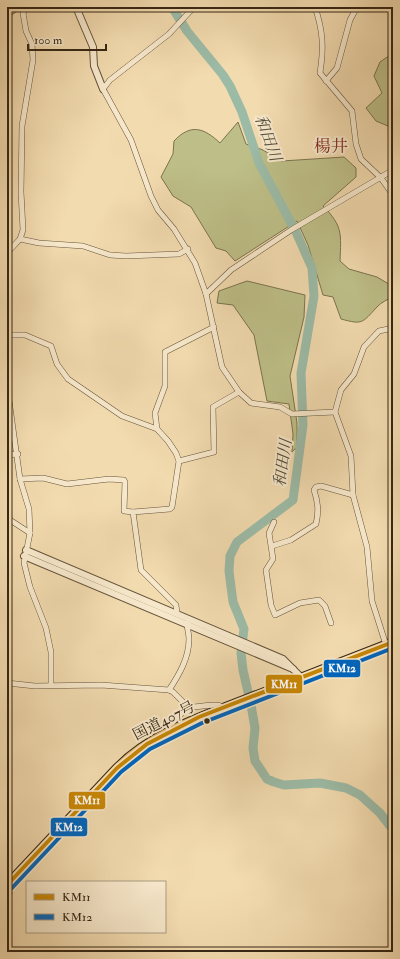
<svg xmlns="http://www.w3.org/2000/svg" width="400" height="959" viewBox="0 0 400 959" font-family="'IM FELL Double Pica','Noto Serif JP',serif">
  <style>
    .green { fill: #bebf88; stroke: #7a734e }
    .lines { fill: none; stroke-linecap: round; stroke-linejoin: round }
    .river { stroke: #9cbba7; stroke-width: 9 }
    .minor-casing { stroke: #65543c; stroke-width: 6 }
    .tertiary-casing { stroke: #65543c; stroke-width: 8 }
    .trunk-casing { stroke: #362715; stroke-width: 10 }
    .minor { stroke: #f7e8cb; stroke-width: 5 }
    .tertiary { stroke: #f7e8cb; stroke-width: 6 }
    .trunk { stroke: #e9be78; stroke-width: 8 }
    .bus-1-casing { stroke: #f7e8cb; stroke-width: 7 }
    .bus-2-casing { stroke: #f7e8cb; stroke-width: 7 }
    .bus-1 { stroke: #c78605; stroke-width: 4 }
    .bus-2 { stroke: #0065bd; stroke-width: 4 }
    .bus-dot { fill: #362715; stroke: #f7e8cb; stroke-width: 1.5 }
    .labels { text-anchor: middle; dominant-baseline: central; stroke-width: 4; stroke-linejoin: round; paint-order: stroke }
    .street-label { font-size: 15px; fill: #362715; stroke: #f7e8cb }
    .water-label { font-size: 16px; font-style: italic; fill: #504c3a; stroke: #f7e8cb }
    .quarter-label { font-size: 17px; fill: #7a1f14; stroke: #f7e8cb }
    .line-badge { stroke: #f7e8cb; stroke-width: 1.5 }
    .badge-label { font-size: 11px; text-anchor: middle; font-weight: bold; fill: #fff }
  </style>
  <rect width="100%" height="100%" fill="#f2dbaf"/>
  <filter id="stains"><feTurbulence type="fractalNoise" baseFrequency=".005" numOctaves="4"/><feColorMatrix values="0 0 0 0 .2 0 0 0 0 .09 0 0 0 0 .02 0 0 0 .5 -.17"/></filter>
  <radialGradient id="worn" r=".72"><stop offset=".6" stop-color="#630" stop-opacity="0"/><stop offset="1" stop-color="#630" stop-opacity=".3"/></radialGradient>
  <g class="green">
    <polygon points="7,7 16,7 16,12 7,18"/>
    <polygon points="393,53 393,121 388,126 376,121 366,108 382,93 374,76 380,62"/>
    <path d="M238,122L246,144L263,150L282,161L344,157L356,168V177L323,206C343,226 341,234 340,261L349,269L377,277L392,286L393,296C388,300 381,302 377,307C362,323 363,325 341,319L333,297L323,295L308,245L297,221L235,261L226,251L216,248L191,207L173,196L161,177L173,154L174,141C191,123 204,128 220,143Z"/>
    <polygon points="247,281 305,295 304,317 290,376 297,423 297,447 292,452 293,434 289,404 267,401 254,335 233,305 217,303 219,291"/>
  </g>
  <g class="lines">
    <polyline class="river" points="172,7 187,31 223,75 230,86 242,112 259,163 296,232 312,268 314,296 301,373 303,425 293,500 237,542 230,556 229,571 233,602 244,629 241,653 243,670 251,705 255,728 253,748 255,761 267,779 274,782 284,785 320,783 346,788 360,795 380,813 393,830"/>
    <defs>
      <g id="minor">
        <polyline points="194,7 169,34 110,80 103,89 131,140 151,196 158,210 174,229 195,263 206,294 222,367 239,392 251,403 280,407 292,414 335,412"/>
        <path d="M315,7C323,31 324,47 320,73L352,111L356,144L361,159L381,178L393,195"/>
        <polyline points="326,81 337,68 350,20 357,7"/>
        <polyline points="20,239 39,243 83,246 110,255 126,256 179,254 188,249"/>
        <polyline points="7,253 20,239 23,230 21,192 22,126 33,60 32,44 26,31 23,13 27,7"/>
        <polyline points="206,294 231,270 291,230 393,170"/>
        <polyline points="7,335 25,335 51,346 57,364 68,379 122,416 157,429 168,441 176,453 179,461 172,507 170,509 133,512 141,570 176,605 177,613"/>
        <polyline points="7,386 20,479 29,509 30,533 24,563 30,587 46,628 51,652 51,685"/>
        <polyline points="157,429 155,413 165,386 165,352 214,327"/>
        <polyline points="7,455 18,454"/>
        <polyline points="179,461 214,452 213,407 239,392"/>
        <polyline points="20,479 43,478 67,484 109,479 124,480 125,482 124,511 133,512"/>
        <polyline points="7,518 30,533"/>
        <polyline points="274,522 269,533 273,559 266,570 271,605 275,615 300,603 319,600 325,606 331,623"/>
        <path d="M272,546L291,540L316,524C319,511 318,502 314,490L316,487L321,486L353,495"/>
        <polyline points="386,645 372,601 367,547 353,495 351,456 335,412 341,390 354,374 364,347 379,331 393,328"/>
        <polyline points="7,683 35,686 101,685 169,690 173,692 188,707"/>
        <path d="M169,690C179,675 189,658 189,639C189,634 187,628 187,623"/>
        <path d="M169,732L170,725L188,707C201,708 213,702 224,707"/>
        <polyline points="7,900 12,885 10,881"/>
      </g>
      <g id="tertiary">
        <polyline points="76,7 93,47 94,66 103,89"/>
        <polyline points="26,550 283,659 301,677"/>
        <polyline points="24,556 293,669"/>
      </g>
      <path id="trunk" d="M7,885L117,768C153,731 207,715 254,696C300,678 347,660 393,642"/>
    </defs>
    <use href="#minor" class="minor-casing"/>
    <use href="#tertiary" class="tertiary-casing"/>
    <use href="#trunk" class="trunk-casing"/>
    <use href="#minor" class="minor"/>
    <use href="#tertiary" class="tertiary"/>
    <use href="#trunk" class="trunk"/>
    <defs>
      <polyline id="bus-1" points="7,885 117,768 147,744 199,717 393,642"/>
      <polyline id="bus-2" points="11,889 121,772 150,749 202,723 393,648"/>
    </defs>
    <use href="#bus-1" class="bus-1-casing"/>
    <use href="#bus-2" class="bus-2-casing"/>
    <use href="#bus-1" class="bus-1"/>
    <use href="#bus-2" class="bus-2"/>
  </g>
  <circle class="bus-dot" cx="207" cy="721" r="3.5"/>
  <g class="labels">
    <g class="street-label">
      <text transform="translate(164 721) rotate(-27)">国道407号</text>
    </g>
    <g class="water-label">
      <text transform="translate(268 138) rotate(70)">和田川</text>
      <text transform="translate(283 463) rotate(-82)">和田川</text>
    </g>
    <g class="quarter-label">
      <text x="331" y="146">楊井</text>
    </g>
  </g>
  <g class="line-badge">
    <rect x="323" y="659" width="38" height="19" rx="4" fill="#0065bd"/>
    <rect x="265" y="674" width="38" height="20" rx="4" fill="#c78605"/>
    <rect x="68" y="791" width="38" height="19" rx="4" fill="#c78605"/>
    <rect x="50" y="817" width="38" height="20" rx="4" fill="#0065bd"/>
  </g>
  <g class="badge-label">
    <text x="342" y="672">KM12</text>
    <text x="284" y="688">KM11</text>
    <text x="87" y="804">KM11</text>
    <text x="69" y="831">KM12</text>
  </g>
  <rect width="400" height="959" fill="none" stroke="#f2dbaf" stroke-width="24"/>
  <rect x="8" y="8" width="384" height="943" fill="none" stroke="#362715" stroke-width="2"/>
  <rect x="12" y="12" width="376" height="935" fill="none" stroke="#362715"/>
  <rect x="26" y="881" width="140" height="52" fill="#f7e8cb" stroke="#aa9b82"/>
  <rect x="34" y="894" width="20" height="6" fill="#c78605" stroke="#aa9b82"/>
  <text x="62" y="901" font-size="12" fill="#362715">KM11</text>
  <rect x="34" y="914" width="20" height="6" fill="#0065bd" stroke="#aa9b82"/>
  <text x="62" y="921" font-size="12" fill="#362715">KM12</text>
  <path d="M28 44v6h78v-6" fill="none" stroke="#362715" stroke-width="2"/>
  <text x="34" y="44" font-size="12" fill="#362715" stroke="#f7e8cb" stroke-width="3" paint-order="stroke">100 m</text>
  <rect width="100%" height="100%" filter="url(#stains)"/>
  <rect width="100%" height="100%" fill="url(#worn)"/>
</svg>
